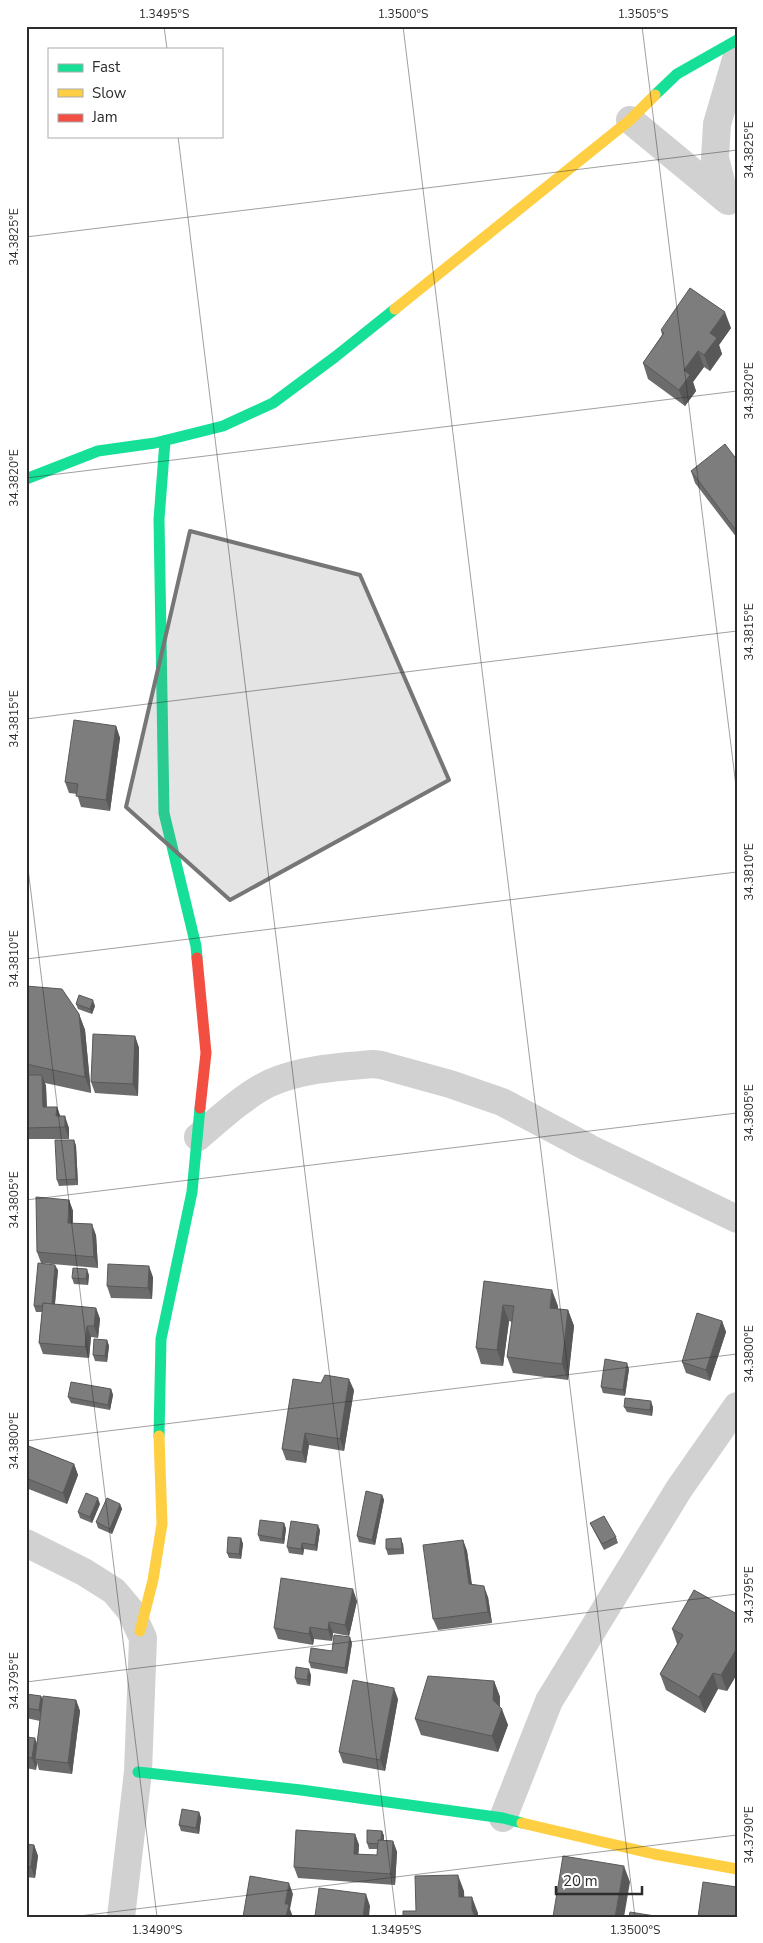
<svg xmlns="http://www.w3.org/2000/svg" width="763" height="1943" viewBox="0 0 763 1943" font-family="'Nunito Sans',sans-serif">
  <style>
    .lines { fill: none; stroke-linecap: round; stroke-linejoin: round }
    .street { stroke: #d1d1d1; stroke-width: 28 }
    .fast { stroke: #16e098; stroke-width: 11 }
    .slow { stroke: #ffcf43; stroke-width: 11 }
    .jam { stroke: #f24e42; stroke-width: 11 }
    .wall { fill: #6c6c6c }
    .shaded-wall { fill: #585858 }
    .building { fill: #7d7d7d; stroke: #585858 }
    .marked { fill: #767676; fill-opacity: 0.2; stroke: #767676; stroke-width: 4; stroke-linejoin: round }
    .ticks { fill: none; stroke: #2c2c2c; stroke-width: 1; stroke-opacity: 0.45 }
    .neatline { fill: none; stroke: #2c2c2c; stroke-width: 2 }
    .ticks-label { font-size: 12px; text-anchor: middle; fill: #2c2c2c }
  </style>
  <rect width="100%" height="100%" fill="#fff"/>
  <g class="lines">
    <g class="street">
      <polyline points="630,120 728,201"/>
      <polyline points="725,198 715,158 717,124 737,56"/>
      <path d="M198,1137C219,1119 245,1095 270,1083C302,1069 338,1067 373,1064L381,1065L450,1084L502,1102L589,1148L737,1219"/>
      <polyline points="26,1543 84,1572 114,1591 130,1610 143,1638 138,1772 121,1917"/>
      <polyline points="503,1818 549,1701 679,1489 737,1406"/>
    </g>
    <g class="fast">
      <polyline points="655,95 677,74 737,40"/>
      <polyline points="165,441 159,519 164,813 196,946 197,958"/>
      <polyline points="26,479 98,451 155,443 223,426 273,403 335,357 395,309"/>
      <polyline points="159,1436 161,1339 192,1192 200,1108"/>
      <polyline points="138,1772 301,1790 503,1818 522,1823"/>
    </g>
    <g class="slow">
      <polyline points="395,309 630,120 655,95"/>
      <polyline points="140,1631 153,1580 162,1524 159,1436"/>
      <polyline points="522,1823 654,1854 737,1869"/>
    </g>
    <polyline class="jam" points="197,958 206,1053 200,1108"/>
  </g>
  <g class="wall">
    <polygon points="731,328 719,345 722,354 710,371 704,367 693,382 696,391 685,406 648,379 643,363 662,335 661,330"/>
    <polygon points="737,460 737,538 695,483 691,471"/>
    <polygon points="116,726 120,738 110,811 81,807 77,794 69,793 65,782"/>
    <polygon points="26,986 79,1014 85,1030 91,1093 45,1083 46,1086 47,1107 57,1107 60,1116 69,1128 69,1139 29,1139 26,1133 26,1075 28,1075 26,1070"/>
    <polygon points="76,1004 95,1006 92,1014 78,1009"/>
    <polygon points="135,1036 139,1048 138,1096 95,1093 91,1082"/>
    <polygon points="74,1140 76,1146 78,1185 59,1186 57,1180"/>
    <polygon points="69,1200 73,1211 73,1223 96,1235 98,1268 41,1263 37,1252"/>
    <polygon points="58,1270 55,1304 96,1308 100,1319 98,1338 91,1337 89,1358 43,1354 39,1343 42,1312 36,1312 34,1306"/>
    <polygon points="89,1275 88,1285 74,1284 72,1278"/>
    <polygon points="153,1277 152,1299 111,1298 107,1286"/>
    <polygon points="484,1281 558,1306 558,1309 568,1310 574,1326 568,1380 513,1373 507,1357 512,1322 509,1321 503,1366 481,1364 476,1348"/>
    <polygon points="722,1321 726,1332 710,1381 686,1373 682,1362"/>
    <polygon points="107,1340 109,1346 107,1362 95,1361 93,1355"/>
    <polygon points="629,1369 625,1396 603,1393 601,1387"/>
    <polygon points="111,1389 113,1395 110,1410 71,1403 68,1397"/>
    <polygon points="354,1390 344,1451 309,1445 306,1463 286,1460 282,1449"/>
    <polygon points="624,1407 653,1407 652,1416 627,1412"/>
    <polygon points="26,1445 74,1464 78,1475 67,1504 26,1488"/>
    <polygon points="382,1495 384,1500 375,1545 359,1542 357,1536"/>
    <polygon points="100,1504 92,1523 80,1518 78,1512"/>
    <polygon points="120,1504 122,1509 112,1534 98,1528 96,1522"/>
    <polygon points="284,1523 286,1529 284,1544 260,1541 258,1535"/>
    <polygon points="590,1523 616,1537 618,1543 604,1550 593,1529"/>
    <polygon points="320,1530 317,1551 304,1549 303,1555 289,1553 287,1547"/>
    <polygon points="241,1538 243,1544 241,1559 229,1558 227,1553"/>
    <polygon points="463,1540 467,1551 472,1584 488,1597 492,1623 438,1630 433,1619"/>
    <polygon points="403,1544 404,1554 388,1555 386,1549"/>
    <polygon points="357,1601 349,1636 333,1633 332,1641 314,1639 313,1645 278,1639 274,1628"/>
    <polygon points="737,1614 737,1674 727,1691 718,1689 705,1713 666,1690 660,1674 677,1644 672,1629"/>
    <polygon points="352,1643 347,1674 311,1668 309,1662"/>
    <polygon points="311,1675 310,1686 297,1684 295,1678"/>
    <polygon points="494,1681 500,1697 500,1707 508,1725 498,1752 421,1735 415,1719"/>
    <polygon points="26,1694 41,1696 43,1701 76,1700 80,1711 72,1774 39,1770 37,1763 36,1770 26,1768 26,1737 37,1744 40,1721 26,1718"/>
    <polygon points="398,1699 385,1771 343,1763 339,1752"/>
    <polygon points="199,1812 201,1818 199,1834 181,1831 179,1825"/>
    <polygon points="382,1831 384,1836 384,1840 393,1841 397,1852 395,1885 298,1878 294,1867 355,1834 359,1845 358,1854 377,1855 378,1849 369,1849 367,1843"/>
    <polygon points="26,1844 34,1845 38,1856 35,1878 26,1877"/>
  </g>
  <g class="shaded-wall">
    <polygon points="725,312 731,328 719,345 722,354 710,371 704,355 710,333"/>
    <polygon points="698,351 704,367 693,382 696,391 685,406 679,390 684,370"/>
    <polygon points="116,726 120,738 110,811 106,800"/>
    <polygon points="93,1000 95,1006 92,1014 90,1009"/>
    <polygon points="79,1014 85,1030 91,1093 85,1077"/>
    <polygon points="135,1036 139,1048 138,1096 133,1084"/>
    <polygon points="42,1075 46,1086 47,1119 43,1107"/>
    <polygon points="57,1107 61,1118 56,1116"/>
    <polygon points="65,1116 69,1128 69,1139 65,1127"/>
    <polygon points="74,1140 76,1146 78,1185 76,1179"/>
    <polygon points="69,1200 73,1211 72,1234 68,1223"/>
    <polygon points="92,1224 96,1235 98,1268 94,1257"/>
    <polygon points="55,1265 58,1270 54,1313 52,1307"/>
    <polygon points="149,1266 153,1277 152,1299 148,1288"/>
    <polygon points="87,1269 89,1275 88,1285 86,1279"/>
    <polygon points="552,1290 558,1306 556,1324 550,1308"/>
    <polygon points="503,1305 509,1321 503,1366 497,1350"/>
    <polygon points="96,1308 100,1319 98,1338 94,1326"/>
    <polygon points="568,1310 574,1326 568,1380 562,1364"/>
    <polygon points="722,1321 726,1332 710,1381 706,1370"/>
    <polygon points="87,1326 91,1337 89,1358 85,1347"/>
    <polygon points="107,1340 109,1346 107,1362 105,1356"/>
    <polygon points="627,1363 629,1369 625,1396 623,1390"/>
    <polygon points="349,1379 354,1390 344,1451 340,1439"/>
    <polygon points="111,1389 113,1395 110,1410 108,1405"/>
    <polygon points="651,1401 653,1407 652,1416 650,1410"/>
    <polygon points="305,1433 309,1445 306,1463 302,1452"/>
    <polygon points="74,1464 78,1475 67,1504 63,1493"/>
    <polygon points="382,1495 384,1500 375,1545 372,1540"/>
    <polygon points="98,1498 100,1504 92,1523 90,1517"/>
    <polygon points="120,1504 122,1509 112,1534 110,1529"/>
    <polygon points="284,1523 286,1529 284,1544 282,1539"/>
    <polygon points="318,1525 320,1530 317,1551 315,1545"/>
    <polygon points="241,1538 243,1544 241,1559 239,1554"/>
    <polygon points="401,1538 403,1544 404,1554 402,1549"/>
    <polygon points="463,1540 467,1551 473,1595 469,1584"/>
    <polygon points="302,1543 304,1549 303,1555 301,1549"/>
    <polygon points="484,1586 488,1597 492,1623 488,1612"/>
    <polygon points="353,1589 357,1601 349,1636 345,1625"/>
    <polygon points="329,1622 333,1633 332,1641 328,1630"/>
    <polygon points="310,1627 314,1639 313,1645 309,1634"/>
    <polygon points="350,1637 352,1643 347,1674 345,1668"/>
    <polygon points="737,1648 737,1674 727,1691 721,1675"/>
    <polygon points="309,1669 311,1675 310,1686 307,1680"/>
    <polygon points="713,1673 718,1689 705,1713 699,1697"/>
    <polygon points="494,1681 500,1697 499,1716 502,1709 508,1725 498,1752 492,1736"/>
    <polygon points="394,1688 398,1699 385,1771 380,1760"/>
    <polygon points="41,1696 45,1707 43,1721 39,1710"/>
    <polygon points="76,1700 80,1711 72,1774 68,1763"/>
    <polygon points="35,1738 39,1749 35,1759 37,1763 36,1770 32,1758"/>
    <polygon points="199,1812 201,1818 199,1834 196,1828"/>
    <polygon points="26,1817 28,1822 26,1837"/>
    <polygon points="382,1831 384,1836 383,1850 381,1844"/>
    <polygon points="355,1834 359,1845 358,1865 354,1854"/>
    <polygon points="393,1841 397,1852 395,1885 391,1874"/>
    <polygon points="34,1845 38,1856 35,1878 31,1867"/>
    <polygon points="624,1866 630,1882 624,1917 615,1917"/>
    <polygon points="458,1875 464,1891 465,1913 459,1897"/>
    <polygon points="289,1883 293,1894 290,1909 293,1917 286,1917 285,1904"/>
    <polygon points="366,1894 370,1906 369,1917 363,1917"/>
    <polygon points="472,1897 478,1913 478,1917 475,1917 472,1910"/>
  </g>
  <g class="building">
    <polygon points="690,288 725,312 710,333 717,338 704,355 698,351 684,370 690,375 679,390 643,363 664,333 661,330"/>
    <polygon points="725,444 737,460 737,528 735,529 691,471"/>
    <polygon points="74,720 116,726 106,800 76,796 78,784 65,782"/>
    <polygon points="26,986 62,989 79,1014 85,1077 26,1064"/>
    <polygon points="79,995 93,1000 90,1009 76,1004"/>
    <polygon points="93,1034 135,1036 133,1084 91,1082"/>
    <polygon points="26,1075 42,1075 43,1107 57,1107 56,1116 65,1116 65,1127 26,1128"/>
    <polygon points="55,1140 74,1140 76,1179 57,1180"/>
    <polygon points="36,1197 69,1200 68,1223 92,1224 94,1257 37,1252"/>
    <polygon points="38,1263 55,1265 52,1304 43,1303 42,1306 34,1306"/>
    <polygon points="108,1264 149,1266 148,1288 107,1286"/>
    <polygon points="73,1268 87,1269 86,1279 72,1278"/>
    <polygon points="484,1281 552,1290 550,1308 568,1310 562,1364 507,1357 514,1306 503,1305 497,1350 476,1348"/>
    <polygon points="43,1303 96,1308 94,1326 87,1326 85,1347 39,1343"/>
    <polygon points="697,1313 722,1321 706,1370 682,1362"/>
    <polygon points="94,1339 107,1340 105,1356 93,1355"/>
    <polygon points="605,1359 627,1363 623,1390 601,1387"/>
    <polygon points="325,1375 349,1379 340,1439 305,1433 302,1452 282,1449 293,1379 321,1383"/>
    <polygon points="71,1382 111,1389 108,1405 68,1397"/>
    <polygon points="625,1398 651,1401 650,1410 624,1407"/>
    <polygon points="26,1445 74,1464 63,1493 26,1478"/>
    <polygon points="366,1491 382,1495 372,1540 357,1536"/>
    <polygon points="86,1493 98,1498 90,1517 78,1512"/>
    <polygon points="107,1498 120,1504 110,1529 96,1522"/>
    <polygon points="604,1516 616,1537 602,1544 590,1523"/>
    <polygon points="260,1520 284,1523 282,1539 258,1535"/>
    <polygon points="291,1521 318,1525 315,1545 302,1543 301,1549 287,1547"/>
    <polygon points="228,1537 241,1538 239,1554 227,1553"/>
    <polygon points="401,1538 402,1549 386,1549 386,1539"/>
    <polygon points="463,1540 469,1584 484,1586 488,1612 433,1619 423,1545"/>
    <polygon points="281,1578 353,1589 345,1625 329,1622 328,1630 310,1627 309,1634 274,1628"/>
    <polygon points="694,1590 737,1614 737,1648 721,1675 713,1673 699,1697 660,1674 683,1635 672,1629"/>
    <polygon points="334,1635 350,1637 345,1668 309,1662 311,1648 332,1651"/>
    <polygon points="296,1667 309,1669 307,1680 295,1678"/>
    <polygon points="428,1676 494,1681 493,1700 502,1709 492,1736 415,1719"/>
    <polygon points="353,1680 394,1688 380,1760 339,1752"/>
    <polygon points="26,1694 41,1696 39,1710 26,1708"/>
    <polygon points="43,1696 76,1700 68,1763 35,1759"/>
    <polygon points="26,1737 35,1738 32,1758 26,1757"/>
    <polygon points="182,1809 199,1812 196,1828 179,1825"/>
    <polygon points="296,1830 355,1834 354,1854 377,1855 378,1840 393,1841 391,1874 294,1867"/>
    <polygon points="367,1830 382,1831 381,1840 378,1840 378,1844 367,1843"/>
    <polygon points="26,1844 34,1845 31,1867 26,1866"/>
    <polygon points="563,1856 624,1866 615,1917 553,1917"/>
    <polygon points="458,1875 459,1897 472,1897 472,1910 475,1917 403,1917 403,1911 416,1911 415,1876"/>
    <polygon points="250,1876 289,1883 285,1904 289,1904 286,1917 243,1917"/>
    <polygon points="703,1882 737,1887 737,1917 698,1917"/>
    <polygon points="319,1888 366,1894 363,1917 325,1917 315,1916"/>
    <polygon points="630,1912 661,1917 629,1917"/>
  </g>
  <path class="marked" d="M190,531L360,575L449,780L230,900L126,807Z"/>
  <path class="ticks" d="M164,26L167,49M403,26L635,1917M642,26L737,794M178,136L396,1917M26,237L737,150M26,478L737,391M26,719L737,631M26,852L157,1917M26,959L737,872M26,1200L737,1113M26,1441L737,1354M26,1682L737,1594M71,1917L737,1835"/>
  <rect width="763" height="1943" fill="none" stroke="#ffffff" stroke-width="55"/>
  <rect x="48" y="48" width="175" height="90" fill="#ffffff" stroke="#ababab"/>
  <rect x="58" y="64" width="25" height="8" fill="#16e098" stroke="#ababab"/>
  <text x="92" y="72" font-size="15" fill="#2c2c2c">Fast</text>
  <rect x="58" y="89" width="25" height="8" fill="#ffcf43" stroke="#ababab"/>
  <text x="92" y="98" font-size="15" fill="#2c2c2c">Slow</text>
  <rect x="58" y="114" width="25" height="8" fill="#f24e42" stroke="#ababab"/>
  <text x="92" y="122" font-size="15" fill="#2c2c2c">Jam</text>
  <path d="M556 1886v8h86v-8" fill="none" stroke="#2c2c2c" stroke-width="2.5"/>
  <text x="563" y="1886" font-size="15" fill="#2c2c2c" stroke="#ffffff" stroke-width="4" paint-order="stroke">20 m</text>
  <rect x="28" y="28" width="708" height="1888" class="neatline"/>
  <g class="ticks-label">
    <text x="164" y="18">1.3495°S</text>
    <text x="403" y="18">1.3500°S</text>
    <text x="643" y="18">1.3505°S</text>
    <text transform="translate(749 150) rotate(-90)" y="4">34.3825°E</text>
    <text transform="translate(14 237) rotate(-90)" y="4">34.3825°E</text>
    <text transform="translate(749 391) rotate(-90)" y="4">34.3820°E</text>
    <text transform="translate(14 478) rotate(-90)" y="4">34.3820°E</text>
    <text transform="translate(749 632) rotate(-90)" y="4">34.3815°E</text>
    <text transform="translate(14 719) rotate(-90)" y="4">34.3815°E</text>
    <text transform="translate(749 872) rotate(-90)" y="4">34.3810°E</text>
    <text transform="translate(14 959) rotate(-90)" y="4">34.3810°E</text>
    <text transform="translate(749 1113) rotate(-90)" y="4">34.3805°E</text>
    <text transform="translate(14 1200) rotate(-90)" y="4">34.3805°E</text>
    <text transform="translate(749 1354) rotate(-90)" y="4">34.3800°E</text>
    <text transform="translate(14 1441) rotate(-90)" y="4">34.3800°E</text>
    <text transform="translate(749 1595) rotate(-90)" y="4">34.3795°E</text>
    <text transform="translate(14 1681) rotate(-90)" y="4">34.3795°E</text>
    <text transform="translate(749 1835) rotate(-90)" y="4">34.3790°E</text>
    <text x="157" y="1934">1.3490°S</text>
    <text x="396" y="1934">1.3495°S</text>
    <text x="635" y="1934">1.3500°S</text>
  </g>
</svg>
